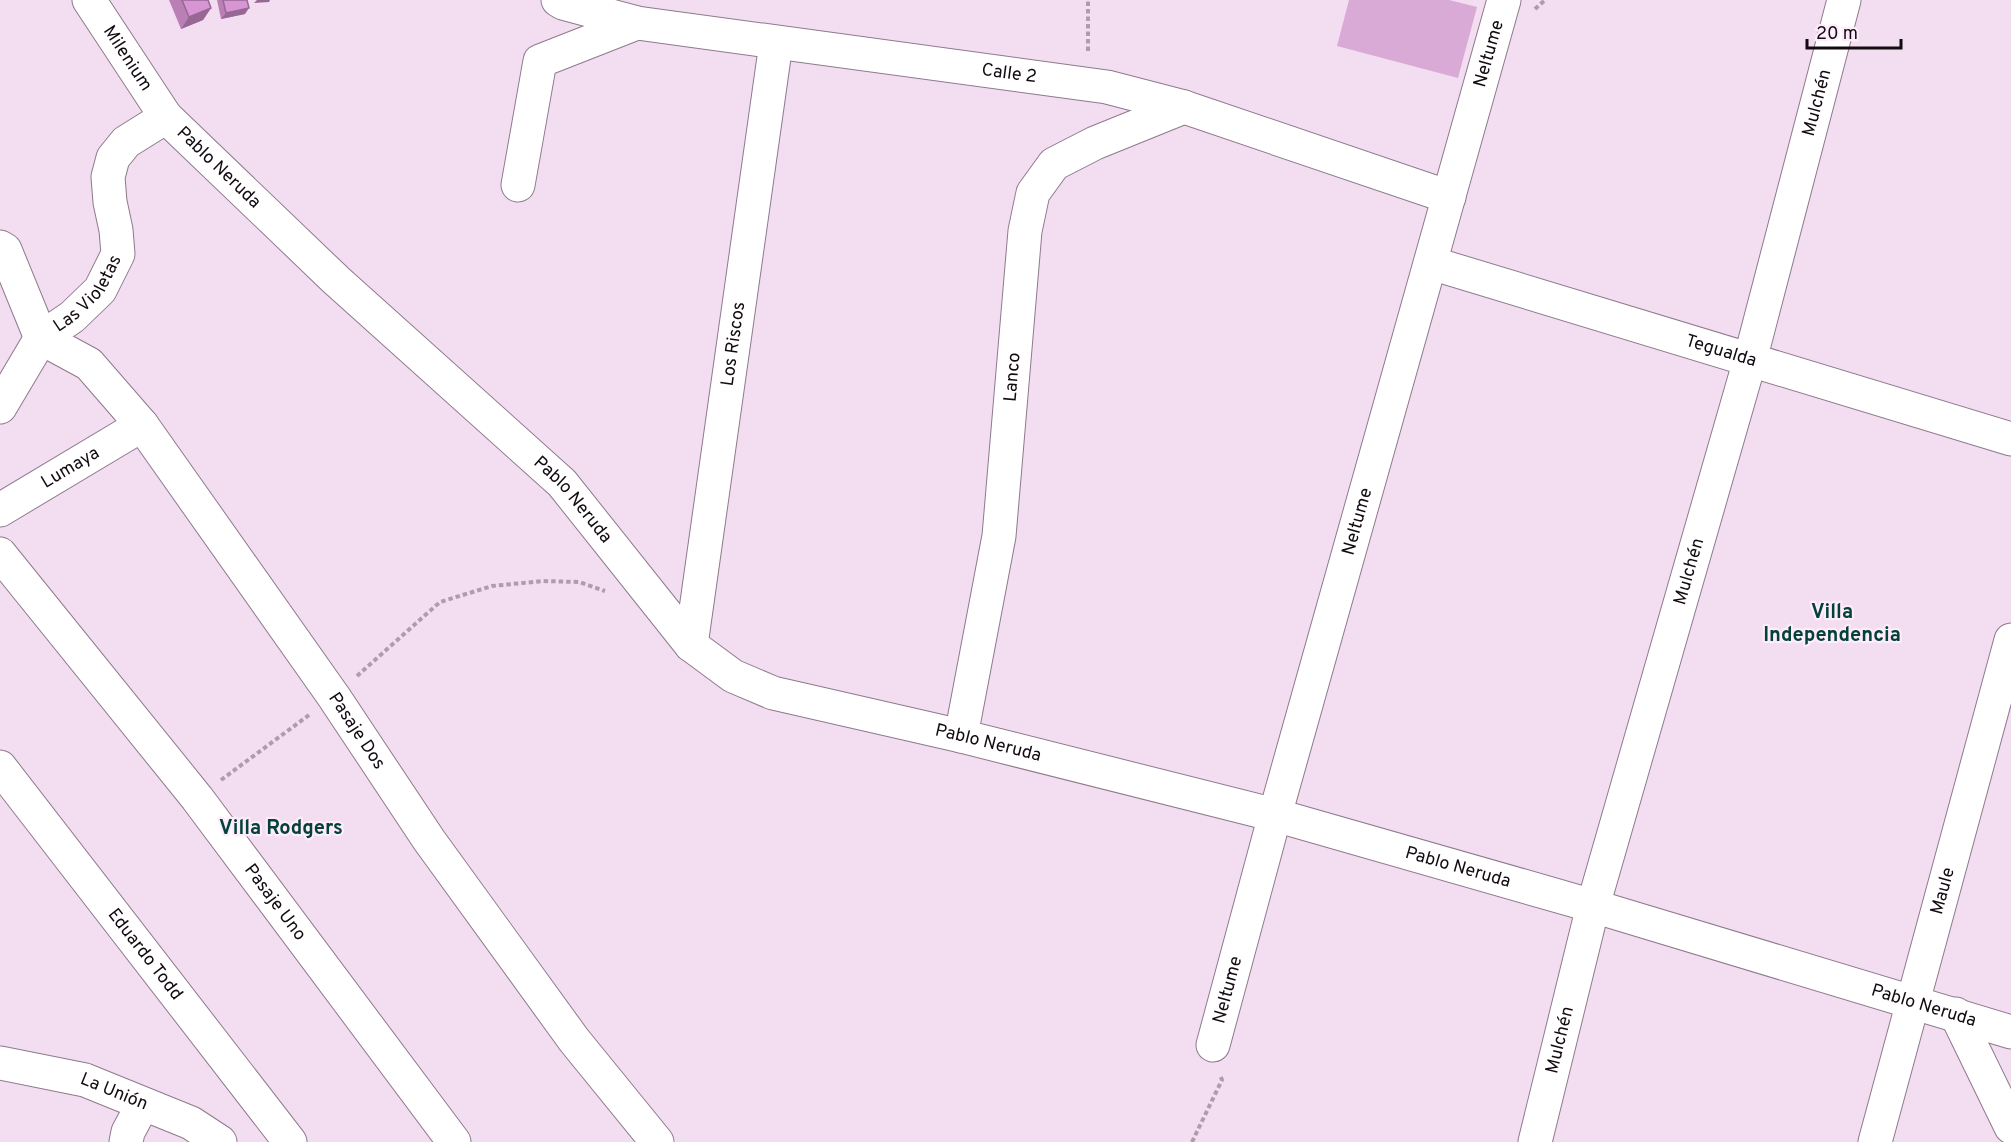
<svg xmlns="http://www.w3.org/2000/svg" width="2011" height="1142" viewBox="0 0 2011 1142" font-family="Overpass,sans-serif">
  <style>
    .green { fill: #d9aad6 }
    .lines { fill: none; stroke-linecap: round; stroke-linejoin: round }
    .minor-casing { stroke: #8e7a8d; stroke-width: 35 }
    .path { stroke: #ae9cac; stroke-width: 4; stroke-dasharray: 4.5 3; stroke-linecap: butt }
    .minor { stroke: #fff; stroke-width: 33 }
    .wall { fill: #ba80b6 }
    .shaded-wall { fill: #976894 }
    .building { fill: #d895d4; stroke: #976894; stroke-width: 1.5 }
    .labels { text-anchor: middle; dominant-baseline: central; stroke-width: 4.5; stroke-linejoin: round; paint-order: stroke }
    .street-label { font-size: 18px; fill: #120b11; stroke: #feecfc }
    .neighbourhood-label { font-size: 20px; font-weight: bold; fill: #044138; stroke: #feecfc }
  </style>
  <rect width="100%" height="100%" fill="#f3ddf1"/>
  <polygon class="green" points="1349,0 1449,0 1477,7 1458,78 1337,46"/>
  <g class="lines">
    <defs>
      <g id="minor">
        <path id="s1" d="M89,0L166,117L336,280L562,483L691,645L733,676L773,693L961,736L1275,815L1593,906L2011,1032"/>
        <path id="s2" d="M558,0L563,3L637,23L1107,87L1184,107L1449,197"/>
        <polyline points="518,185 540,61 637,23"/>
        <path id="s3" d="M0,247L5,250L41,338L89,364L142,425L334,697L429,840L574,1040L657,1142"/>
        <path id="s4" d="M1431,263L2011,439"/>
        <path id="s5" d="M0,407L41,338L72,317L100,290L118,254L116,230L110,202L108,177L113,158L126,142L166,117"/>
        <path id="s6" d="M0,510L142,425"/>
        <path id="s7" d="M0,554L197,798L454,1142"/>
        <path id="s8" d="M691,645L776,43"/>
        <path id="s9" d="M961,736L999,536L1025,231L1033,193L1054,164L1095,143L1184,107"/>
        <path id="s10" d="M0,767L290,1142"/>
        <polyline points="1956,1014 2011,1127"/>
        <path id="s11" d="M1213,1045L1275,815L1504,0"/>
        <path id="s12" d="M0,1063L85,1080L191,1123L220,1142"/>
        <polyline points="126,1142 128,1132 143,1104"/>
        <path id="s13" d="M1535,1142L1593,906L1750,360L1844,0"/>
        <path id="s14" d="M1875,1142L2011,640"/>
      </g>
    </defs>
    <use href="#minor" class="minor-casing"/>
    <g class="path">
      <polyline points="1535,9 1545,0"/>
      <polyline points="1088,51 1088,0"/>
      <polyline points="357,676 440,602 492,586 543,581 579,582 605,591"/>
      <polyline points="221,780 309,715"/>
      <polyline points="1192,1142 1222,1080 1220,1075"/>
    </g>
    <use href="#minor" class="minor"/>
  </g>
  <g class="wall">
    <polygon points="169,0 208,0 211,8 203,20 181,29"/>
    <polygon points="217,0 247,0 245,14 221,19"/>
  </g>
  <g class="shaded-wall">
    <polygon points="257,0 270,0 269,2 254,3"/>
    <polygon points="211,8 203,20 181,29 189,17"/>
    <polygon points="249,8 245,14 221,19 226,13"/>
  </g>
  <g class="building">
    <polygon points="182,0 208,0 211,8 189,17"/>
    <polygon points="223,0 247,0 249,8 226,13"/>
  </g>
  <g class="labels">
    <g class="street-label">
      <text stroke="none"><textPath href="#s11" startOffset="1029">Neltume</textPath></text>
      <text stroke="none"><textPath href="#s1" startOffset="70">Milenium</textPath></text>
      <text stroke="none"><textPath href="#s2" startOffset="458">Calle 2</textPath></text>
      <text stroke="none"><textPath href="#s13" startOffset="1077">Mulchén</textPath></text>
      <text stroke="none"><textPath href="#s1" startOffset="213">Pablo Neruda</textPath></text>
      <text stroke="none"><textPath href="#s5" startOffset="146">Las Violetas</textPath></text>
      <text stroke="none"><textPath href="#s8" startOffset="304">Los Riscos</textPath></text>
      <text stroke="none"><textPath href="#s4" startOffset="303">Tegualda</textPath></text>
      <text stroke="none"><textPath href="#s9" startOffset="363">Lanco</textPath></text>
      <text stroke="none"><textPath href="#s6" startOffset="82">Lumaya</textPath></text>
      <text stroke="none"><textPath href="#s1" startOffset="699">Pablo Neruda</textPath></text>
      <text stroke="none"><textPath href="#s11" startOffset="543">Neltume</textPath></text>
      <text stroke="none"><textPath href="#s13" startOffset="591">Mulchén</textPath></text>
      <text stroke="none"><textPath href="#s3" startOffset="610">Pasaje Dos</textPath></text>
      <text stroke="none"><textPath href="#s1" startOffset="1203">Pablo Neruda</textPath></text>
      <text stroke="none"><textPath href="#s1" startOffset="1689">Pablo Neruda</textPath></text>
      <text stroke="none"><textPath href="#s14" startOffset="260">Maule</textPath></text>
      <text stroke="none"><textPath href="#s7" startOffset="444">Pasaje Uno</textPath></text>
      <text stroke="none"><textPath href="#s10" startOffset="237">Eduardo Todd</textPath></text>
      <text stroke="none"><textPath href="#s11" startOffset="57">Neltume</textPath></text>
      <text stroke="none"><textPath href="#s1" startOffset="2175">Pablo Neruda</textPath></text>
      <text stroke="none"><textPath href="#s13" startOffset="105">Mulchén</textPath></text>
      <text stroke="none"><textPath href="#s12" startOffset="118">La Unión</textPath></text>
    </g>
    <g class="neighbourhood-label">
      <text x="1832" y="613">Villa<tspan x="1832" dy="23">Independencia</tspan></text>
      <text x="281" y="829">Villa Rodgers</text>
    </g>
  </g>
  <path d="M1807 39v9h94v-9" fill="none" stroke="#120b11" stroke-width="3"/>
  <text x="1816" y="39" font-size="18" fill="#120b11" stroke="#feecfc" stroke-width="4.5" paint-order="stroke">20 m</text>
</svg>
